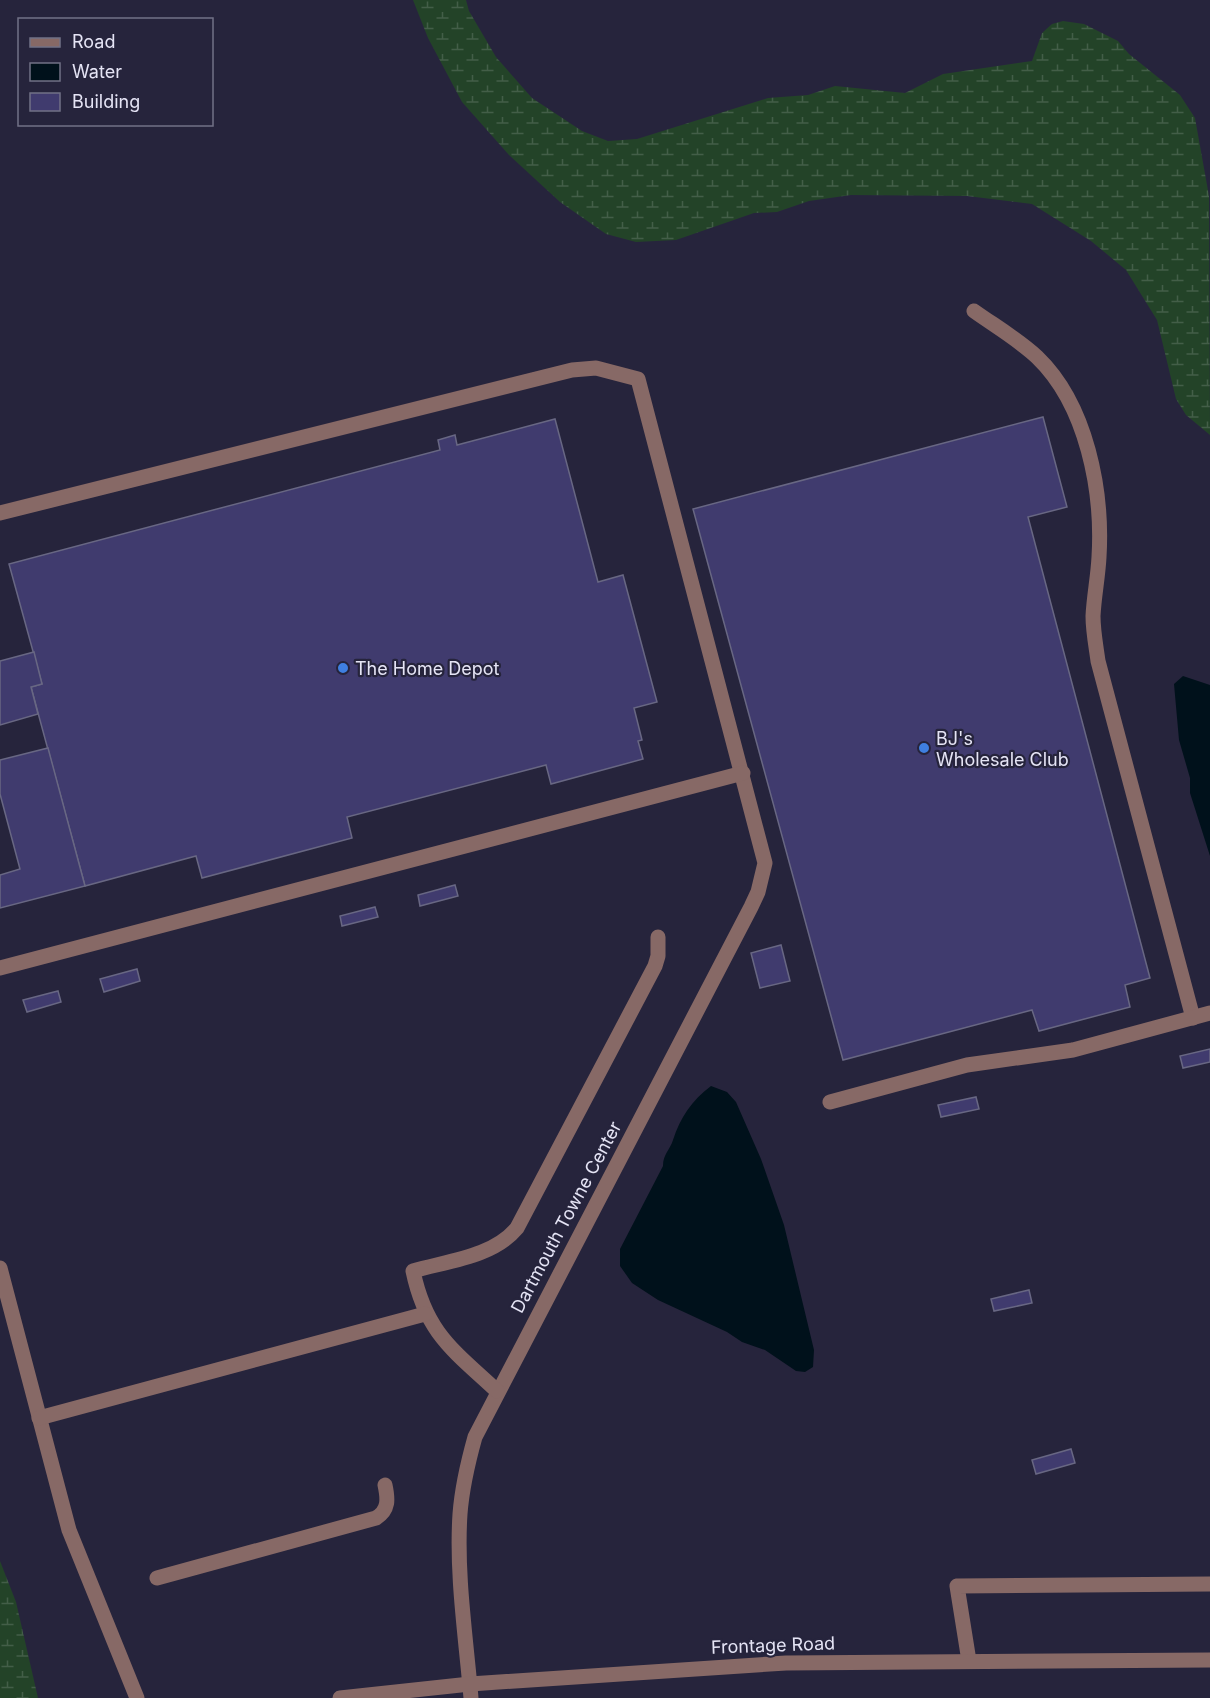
<svg xmlns="http://www.w3.org/2000/svg" width="1210" height="1698" viewBox="0 0 1210 1698" font-family="Inter,sans-serif">
  <style>
    .wetland { fill: url(#wetland-marsh) }
    .water { fill: #00111b }
    .building { fill: #403b6e; stroke: #686783; stroke-width: 1.5 }
    .lines { fill: none; stroke-linecap: round; stroke-linejoin: round }
    .minor { stroke: #876966; stroke-width: 15 }
    .shop-dot { fill: #3f7fe0; stroke: #26243c; stroke-width: 2 }
    .labels { text-anchor: middle; dominant-baseline: central; stroke-width: 4.5; stroke-linejoin: round; paint-order: stroke }
    .poi-label { font-size: 18px; fill: #e5e4f5; stroke: #26243c; text-anchor: start }
    .street-label { font-size: 18px; fill: #e5e4f5; stroke: #26243c }
  </style>
  <defs>
    <pattern id="wetland-marsh" width="20" height="14" patternUnits="userSpaceOnUse" patternTransform="scale(1.5)"><rect width="20" height="14" fill="#234328"/><path d="M1 5h8M5 5V1M11 12h8M15 12V8" fill="none" stroke="#435e48"/></pattern>
  </defs>
  <rect width="100%" height="100%" fill="#26243c"/>
  <g class="wetland">
    <polygon points="413,0 466,0 469,11 496,57 532,98 582,131 608,141 637,139 768,98 808,95 835,86 905,93 943,74 1032,61 1042,33 1052,24 1063,21 1084,24 1118,41 1129,54 1180,95 1195,118 1209,196 1210,435 1186,415 1176,399 1157,320 1126,270 1091,241 1032,204 967,196 851,195 809,201 777,212 754,213 676,240 636,242 606,234 560,202 509,155 462,102 428,38"/>
    <polygon points="0,1561 16,1602 38,1698 0,1698"/>
  </g>
  <g class="water">
    <polygon points="1183,676 1210,685 1210,856 1190,793 1190,778 1179,740 1174,684"/>
    <path d="M711,1086L727,1092L736,1102L761,1159L784,1225L814,1350L813,1367L805,1372L796,1371L765,1350L742,1342L727,1332L658,1300L632,1283L620,1266V1249L663,1166C663,1154 670,1150 673,1140C680,1118 692,1100 711,1086Z"/>
  </g>
  <g class="building">
    <polygon points="1043,417 1067,507 1028,517 1150,978 1125,985 1130,1007 1039,1031 1032,1010 843,1060 693,509"/>
    <polygon points="555,419 598,582 623,575 657,702 634,708 642,740 638,741 643,759 551,784 546,765 347,817 352,838 202,878 196,856 85,886 31,687 42,684 9,564 440,450 438,440 455,435 457,445"/>
    <polygon points="34,652 42,684 31,687 38,714 0,725 0,661"/>
    <polygon points="48,748 85,886 0,908 0,875 20,869 0,794 0,760"/>
    <polygon points="455,885 458,896 420,906 418,895"/>
    <polygon points="375,907 378,917 342,926 340,916"/>
    <polygon points="781,945 790,981 760,988 751,953"/>
    <polygon points="137,969 140,981 104,992 100,979"/>
    <polygon points="58,991 61,1002 27,1012 23,1000"/>
    <polygon points="1210,1049 1210,1062 1183,1068 1180,1056"/>
    <polygon points="976,1097 979,1109 941,1117 938,1105"/>
    <polygon points="1029,1290 1032,1303 994,1311 991,1299"/>
    <polygon points="1071,1449 1075,1463 1036,1474 1032,1460"/>
  </g>
  <g class="lines">
    <g class="minor">
      <path d="M974,311C995,326 1019,340 1037,357C1087,405 1103,491 1099,557C1098,577 1094,596 1093,616C1093,631 1096,646 1098,661L1193,1018"/>
      <path d="M0,513L572,370L596,368L638,379L765,863L758,892L751,907L475,1437C468,1462 462,1487 460,1514C456,1574 466,1638 471,1698"/>
      <polyline points="0,968 743,773"/>
      <polyline points="830,1102 967,1065 1073,1050 1210,1013"/>
      <polyline points="0,1268 69,1530 137,1698"/>
      <path d="M497,1391C453,1350 426,1333 413,1271C447,1261 493,1257 517,1228L655,966L658,956V937"/>
      <polyline points="39,1418 425,1314"/>
      <path d="M157,1578L376,1518C389,1510 388,1499 385,1485"/>
      <polyline points="969,1661 957,1586 1210,1584"/>
      <polyline points="340,1698 470,1684 786,1663 1210,1660"/>
    </g>
  </g>
  <g class="shop-dot">
    <circle cx="343" cy="668" r="6"/>
    <circle cx="924" cy="748" r="6"/>
  </g>
  <g class="labels">
    <g class="poi-label">
      <text x="355" y="668">The Home Depot</text>
      <text x="936" y="738">BJ's<tspan x="936" dy="21">Wholesale Club</tspan></text>
    </g>
    <g class="street-label">
      <text transform="translate(566 1217) rotate(-62)">Dartmouth Towne Center</text>
      <text transform="translate(773 1645) rotate(-2)">Frontage Road</text>
    </g>
  </g>
  <rect x="18" y="18" width="195" height="108" fill="#26243c" stroke="#727186" stroke-width="1.5"/>
  <rect x="30" y="38" width="30" height="9" fill="#876966" stroke="#727186" stroke-width="1.5"/>
  <text x="72" y="48" font-size="18" fill="#e5e4f5">Road</text>
  <rect x="30" y="63" width="30" height="18" fill="#00111b" stroke="#727186" stroke-width="1.5"/>
  <text x="72" y="78" font-size="18" fill="#e5e4f5">Water</text>
  <rect x="30" y="93" width="30" height="18" fill="#403b6e" stroke="#727186" stroke-width="1.5"/>
  <text x="72" y="108" font-size="18" fill="#e5e4f5">Building</text>
</svg>
